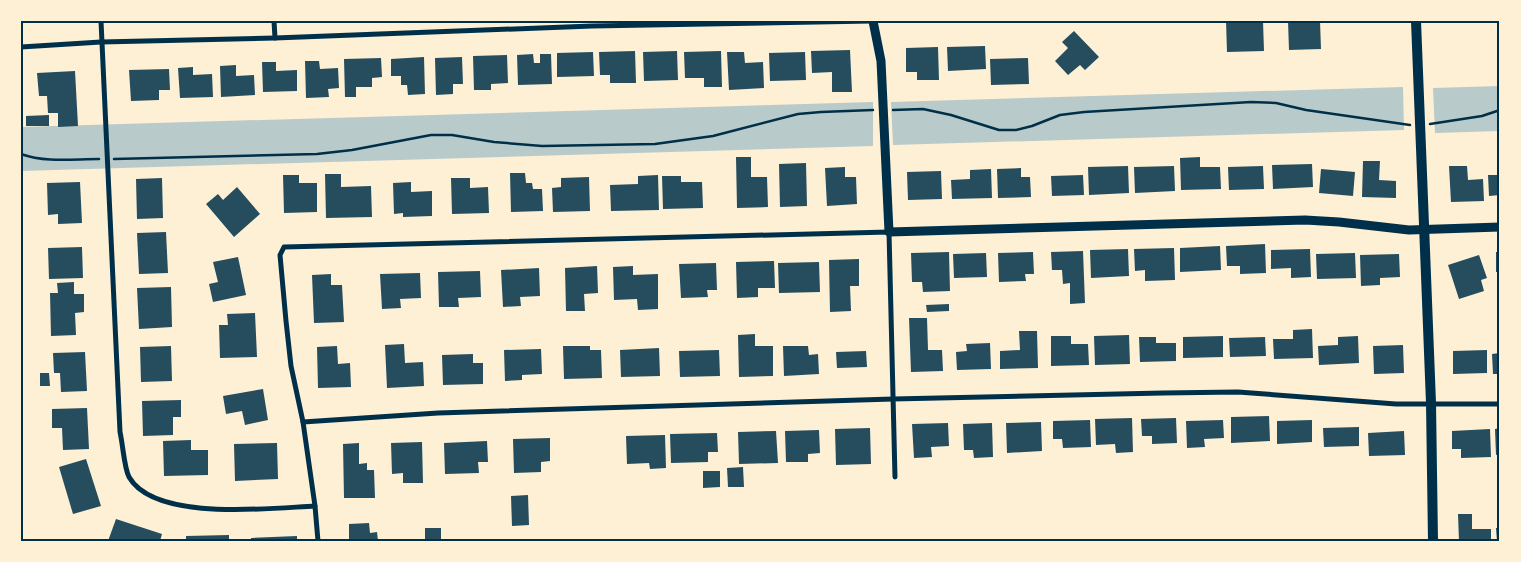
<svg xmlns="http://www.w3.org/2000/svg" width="1521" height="562" viewBox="0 0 1521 562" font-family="'Fira Sans',sans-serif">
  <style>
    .green { fill: #b9caca }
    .building { fill: #264d5e }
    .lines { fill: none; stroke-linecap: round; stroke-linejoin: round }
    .path { stroke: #003049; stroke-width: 2.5 }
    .minor { stroke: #003049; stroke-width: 5 }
    .tertiary { stroke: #003049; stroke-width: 9 }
    .secondary { stroke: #003049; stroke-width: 10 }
    .neatline { fill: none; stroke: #003049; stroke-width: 2 }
  </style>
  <rect width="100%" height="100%" fill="#fdf0d5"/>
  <g class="green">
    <polygon points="1500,86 1500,131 1435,133 1433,88"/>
    <polygon points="1403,87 1404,130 893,145 891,102"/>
    <polygon points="873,102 873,146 21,171 21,127"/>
  </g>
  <g class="building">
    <polygon points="1226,21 1263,21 1264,51 1227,52"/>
    <polygon points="1288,21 1320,21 1321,49 1289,50"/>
    <polygon points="1074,31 1099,57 1085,70 1080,65 1068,75 1055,61 1068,48 1062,42"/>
    <polygon points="985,46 986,69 948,71 947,47"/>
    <polygon points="938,47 939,80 917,80 917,72 906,72 906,48"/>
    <polygon points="850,50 852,92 832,92 832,72 812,73 811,51"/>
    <polygon points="635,51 636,83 610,83 610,75 600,75 599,52"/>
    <polygon points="677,51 678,80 644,81 643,52"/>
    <polygon points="721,51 722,87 704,87 704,78 685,78 684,52"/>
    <polygon points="593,52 594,76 557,77 557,53"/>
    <polygon points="727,52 744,52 745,63 763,62 764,88 729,90"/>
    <polygon points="805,52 806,80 770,81 769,53"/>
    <polygon points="533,54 534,63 540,63 540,54 551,54 552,84 518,85 517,55"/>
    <polygon points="507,55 508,83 491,84 491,90 474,90 473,56"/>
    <polygon points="424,57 425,94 408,95 407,85 401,85 401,76 391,76 391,59"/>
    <polygon points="462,57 463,84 453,84 453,94 436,95 435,58"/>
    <polygon points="381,58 382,77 372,78 372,87 356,87 356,97 345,97 344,59"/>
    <polygon points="1028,58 1029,84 991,85 990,59"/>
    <polygon points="305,61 319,61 320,69 338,68 339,88 328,89 329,97 306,98"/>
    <polygon points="262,62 276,62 276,71 297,70 297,91 263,92"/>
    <polygon points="236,65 236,76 254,75 255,95 221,97 220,66"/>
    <polygon points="193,67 193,75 212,74 213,97 180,98 178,68"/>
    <polygon points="169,69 170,90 159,90 159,100 131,101 129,70"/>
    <polygon points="75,71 78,126 58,127 58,113 48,113 47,96 39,96 37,73"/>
    <polygon points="49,115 49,126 26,126 26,116"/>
    <polygon points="736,157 751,157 751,177 767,177 768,207 737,208"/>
    <polygon points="1200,157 1200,167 1220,167 1221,189 1181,190 1180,158"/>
    <polygon points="1363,161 1380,161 1379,180 1396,181 1396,198 1362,197"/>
    <polygon points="806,163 807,206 780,207 779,164"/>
    <polygon points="1312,164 1313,187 1273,189 1272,165"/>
    <polygon points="1128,166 1129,193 1089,195 1088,167"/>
    <polygon points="1174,166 1175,191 1135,193 1134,167"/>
    <polygon points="1263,166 1264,189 1229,190 1228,167"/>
    <polygon points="1449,166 1467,166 1468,180 1483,179 1484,201 1451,202"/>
    <polygon points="845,167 845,177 856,177 857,204 827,206 825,168"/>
    <polygon points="1021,168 1021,177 1030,177 1031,197 998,198 997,169"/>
    <polygon points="991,169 992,198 952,199 951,180 970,179 970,170"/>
    <polygon points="1321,169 1355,172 1353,196 1319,193"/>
    <polygon points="941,171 942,199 908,200 907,172"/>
    <polygon points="510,173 525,173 526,183 532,183 533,189 542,189 543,211 511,212"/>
    <polygon points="325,174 341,174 341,187 371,186 372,217 326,218"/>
    <polygon points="283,175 299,175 299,183 317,183 317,212 284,213"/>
    <polygon points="658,175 659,210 611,211 610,185 638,184 638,176"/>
    <polygon points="1083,175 1084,195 1052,196 1051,176"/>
    <polygon points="1488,175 1500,175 1500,195 1489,196"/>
    <polygon points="662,176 681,176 681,182 702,182 703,208 663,209"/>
    <polygon points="589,177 590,211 553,212 552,188 561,187 561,178"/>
    <polygon points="162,178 163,218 137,219 136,179"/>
    <polygon points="451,178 470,178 470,188 488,187 489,213 452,214"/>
    <polygon points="80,182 82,223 58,224 58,214 48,215 47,183"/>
    <polygon points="411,182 411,192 432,191 432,216 403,217 403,213 394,214 393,183"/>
    <polygon points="237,187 260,214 234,237 206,204 218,194 223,200"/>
    <polygon points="166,232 168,273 139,274 137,233"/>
    <polygon points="1265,244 1266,273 1240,274 1240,266 1227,266 1226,246"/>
    <polygon points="1220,246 1221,270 1180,272 1180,248"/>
    <polygon points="82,247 83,278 49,279 48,248"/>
    <polygon points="1174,248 1175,280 1145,281 1145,270 1135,271 1134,249"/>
    <polygon points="1128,249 1129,276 1091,278 1090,250"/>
    <polygon points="1310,249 1311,277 1291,278 1291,268 1271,269 1271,250"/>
    <polygon points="1083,251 1085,303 1070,304 1070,283 1063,284 1062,270 1052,270 1051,252"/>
    <polygon points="949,252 950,291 923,292 922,282 912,282 911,253"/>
    <polygon points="1033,252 1034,274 1025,274 1026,281 999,282 998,253"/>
    <rect x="1496" y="252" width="4" height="20"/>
    <polygon points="986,253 987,277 954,278 953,254"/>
    <polygon points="1355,253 1356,278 1317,279 1316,254"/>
    <polygon points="1399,254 1400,277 1380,278 1380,285 1361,286 1360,255"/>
    <polygon points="1479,255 1487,278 1481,280 1484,291 1459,299 1448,265"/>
    <polygon points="238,257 246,295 213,302 209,284 218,282 213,262"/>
    <polygon points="859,259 859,286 850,286 851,311 830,312 829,260"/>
    <polygon points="774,261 775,288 758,288 758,297 737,298 736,262"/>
    <polygon points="819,262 820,292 779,293 778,263"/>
    <polygon points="716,263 717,290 707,290 708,297 681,298 679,264"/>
    <polygon points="597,266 598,293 584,294 585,311 566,311 565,268"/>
    <polygon points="633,266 633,275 658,274 658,309 638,310 637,299 614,300 613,267"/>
    <polygon points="539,268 540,296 520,297 521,306 503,307 501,270"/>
    <polygon points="480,271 481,297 458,298 459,307 439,307 438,272"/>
    <polygon points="420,273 421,298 400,299 401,308 382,309 380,274"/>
    <polygon points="331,274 331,285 342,285 344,322 314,323 312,275"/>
    <polygon points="74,282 74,294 84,294 84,312 75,313 76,335 51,336 50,293 58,293 57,283"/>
    <polygon points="171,287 172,327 139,329 137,288"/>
    <polygon points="949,304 949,311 927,312 926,305"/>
    <polygon points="255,313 257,357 220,358 219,325 228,325 227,314"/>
    <polygon points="909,318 927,318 928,350 942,350 943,371 911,372"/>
    <polygon points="1312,329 1313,358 1274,359 1273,339 1293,339 1293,330"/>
    <polygon points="1019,331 1037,331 1038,368 1000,369 1000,351 1020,350"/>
    <polygon points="755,334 755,346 773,346 773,376 739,377 738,335"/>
    <polygon points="1129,335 1130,364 1095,365 1094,336"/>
    <polygon points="1051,336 1071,336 1071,344 1088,344 1089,365 1051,366"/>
    <polygon points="1223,336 1223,357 1183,358 1183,337"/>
    <polygon points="1358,336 1359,363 1319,365 1318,346 1338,345 1338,337"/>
    <polygon points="1139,337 1156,337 1156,343 1176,343 1176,361 1140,362"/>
    <polygon points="1265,337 1266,356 1230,357 1229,338"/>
    <polygon points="990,343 991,369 957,370 956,352 967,351 966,344"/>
    <polygon points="404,344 405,363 423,362 424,386 387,388 385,345"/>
    <polygon points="1403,345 1404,373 1374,374 1373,346"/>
    <polygon points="171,346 172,381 141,382 140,347"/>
    <polygon points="337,346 338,364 350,363 351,387 318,388 317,347"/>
    <polygon points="563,346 590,346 590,350 601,350 602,378 564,379"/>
    <polygon points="783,346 808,346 809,355 818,354 819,374 784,376"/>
    <polygon points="659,348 660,376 621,377 620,350"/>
    <polygon points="541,349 542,374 522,375 522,380 505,381 504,350"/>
    <polygon points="719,350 720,376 680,377 679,351"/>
    <polygon points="1487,350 1487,373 1453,374 1453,351"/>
    <polygon points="866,351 867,367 837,368 836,352"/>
    <polygon points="85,352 87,391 61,392 60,373 54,373 53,353"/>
    <polygon points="1500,353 1500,374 1493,374 1492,354"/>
    <polygon points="473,354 473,363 483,363 483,384 443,385 442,355"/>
    <polygon points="40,373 49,373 50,386 40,386"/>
    <polygon points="263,389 268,420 245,425 242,411 226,414 223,396"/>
    <polygon points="181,400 181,417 173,417 173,435 143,436 142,401"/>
    <polygon points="87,408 89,449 63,450 62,428 52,428 52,409"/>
    <polygon points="1269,416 1270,441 1231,443 1231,417"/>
    <polygon points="1132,418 1133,452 1116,453 1115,444 1096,445 1095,419"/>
    <polygon points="1176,418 1177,443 1152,444 1152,436 1142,436 1141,419"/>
    <polygon points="1090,420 1091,447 1063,448 1062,439 1053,439 1053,421"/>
    <polygon points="1223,420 1224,438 1204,439 1205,447 1187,448 1186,421"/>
    <polygon points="1312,420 1312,442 1277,444 1277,421"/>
    <polygon points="1041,422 1042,451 1007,453 1006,423"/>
    <polygon points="948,423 949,446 931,447 932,457 914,458 912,424"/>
    <polygon points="992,423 993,457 974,458 973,450 964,450 963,424"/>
    <polygon points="1359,427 1359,446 1324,447 1323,428"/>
    <polygon points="870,428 871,464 836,465 835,429"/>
    <polygon points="1500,428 1500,454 1496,455 1495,429"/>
    <polygon points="1490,429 1491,457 1461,458 1461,449 1452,449 1452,431"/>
    <polygon points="819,430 820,453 808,454 808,462 786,462 785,431"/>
    <polygon points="776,431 778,463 739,464 738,432"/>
    <polygon points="1404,431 1405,455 1369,456 1368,433"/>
    <polygon points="717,433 718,452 708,452 708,462 671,463 670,434"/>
    <polygon points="665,435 666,468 650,469 649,463 627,464 626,436"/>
    <polygon points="550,438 550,461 541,462 541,472 514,473 513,439"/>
    <polygon points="191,440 191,450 208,450 208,475 164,476 163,441"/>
    <polygon points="487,441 488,462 478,462 479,473 445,474 444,443"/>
    <polygon points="422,442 423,483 403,483 403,473 392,474 391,443"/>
    <polygon points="277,443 278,479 235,481 234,444"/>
    <polygon points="359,443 359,464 367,463 367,470 374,470 375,498 344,498 343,444"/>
    <polygon points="86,459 101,506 73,514 59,467"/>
    <polygon points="743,467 744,487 728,487 727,468"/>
    <polygon points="703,471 720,471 720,487 703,488"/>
    <polygon points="528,495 529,525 512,526 511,496"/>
    <polygon points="1458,514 1472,514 1472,529 1491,529 1491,541 1459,541"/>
    <polygon points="116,519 162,534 160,541 108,541"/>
    <polygon points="369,523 370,533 377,532 378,541 349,541 349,524"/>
    <rect x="425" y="528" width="16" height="13"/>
    <polygon points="1496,528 1500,528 1500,541 1497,541"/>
    <polygon points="229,535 229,541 186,541 186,536"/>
    <polygon points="297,536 297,541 251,541 251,538"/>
  </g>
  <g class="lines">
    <g class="path">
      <polyline points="893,110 923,109 951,115 999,130 1016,130 1032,126 1060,115 1084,112 1251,102 1276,103 1306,110 1410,125"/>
      <polyline points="1430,124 1482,116 1500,110"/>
      <path d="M21,154C46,163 73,159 99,159"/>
      <polyline points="114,159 317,154 352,150 431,135 452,135 494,142 542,146 655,144 713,136 798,114 821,112 873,110"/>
    </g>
    <g class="minor">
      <path d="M101,21L120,432C123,445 124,467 129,477C155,522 271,508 315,506"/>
      <polyline points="274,21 275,38"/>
      <polyline points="21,47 101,42 275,38 592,26 872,21"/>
      <polyline points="303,422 438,413 893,399 1163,393 1238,392 1396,404 1500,404"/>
      <polyline points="318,541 315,506 303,422 291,366 286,321 280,255 284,247 889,232 895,477"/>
    </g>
    <polyline class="tertiary" points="873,21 881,61 889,232 1305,220 1339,222 1409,230 1500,227"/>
    <polyline class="secondary" points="1416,21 1431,403 1433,541"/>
  </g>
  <rect width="1521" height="562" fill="none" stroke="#fdf0d5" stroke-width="45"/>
  <rect x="22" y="22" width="1476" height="518" class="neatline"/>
</svg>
